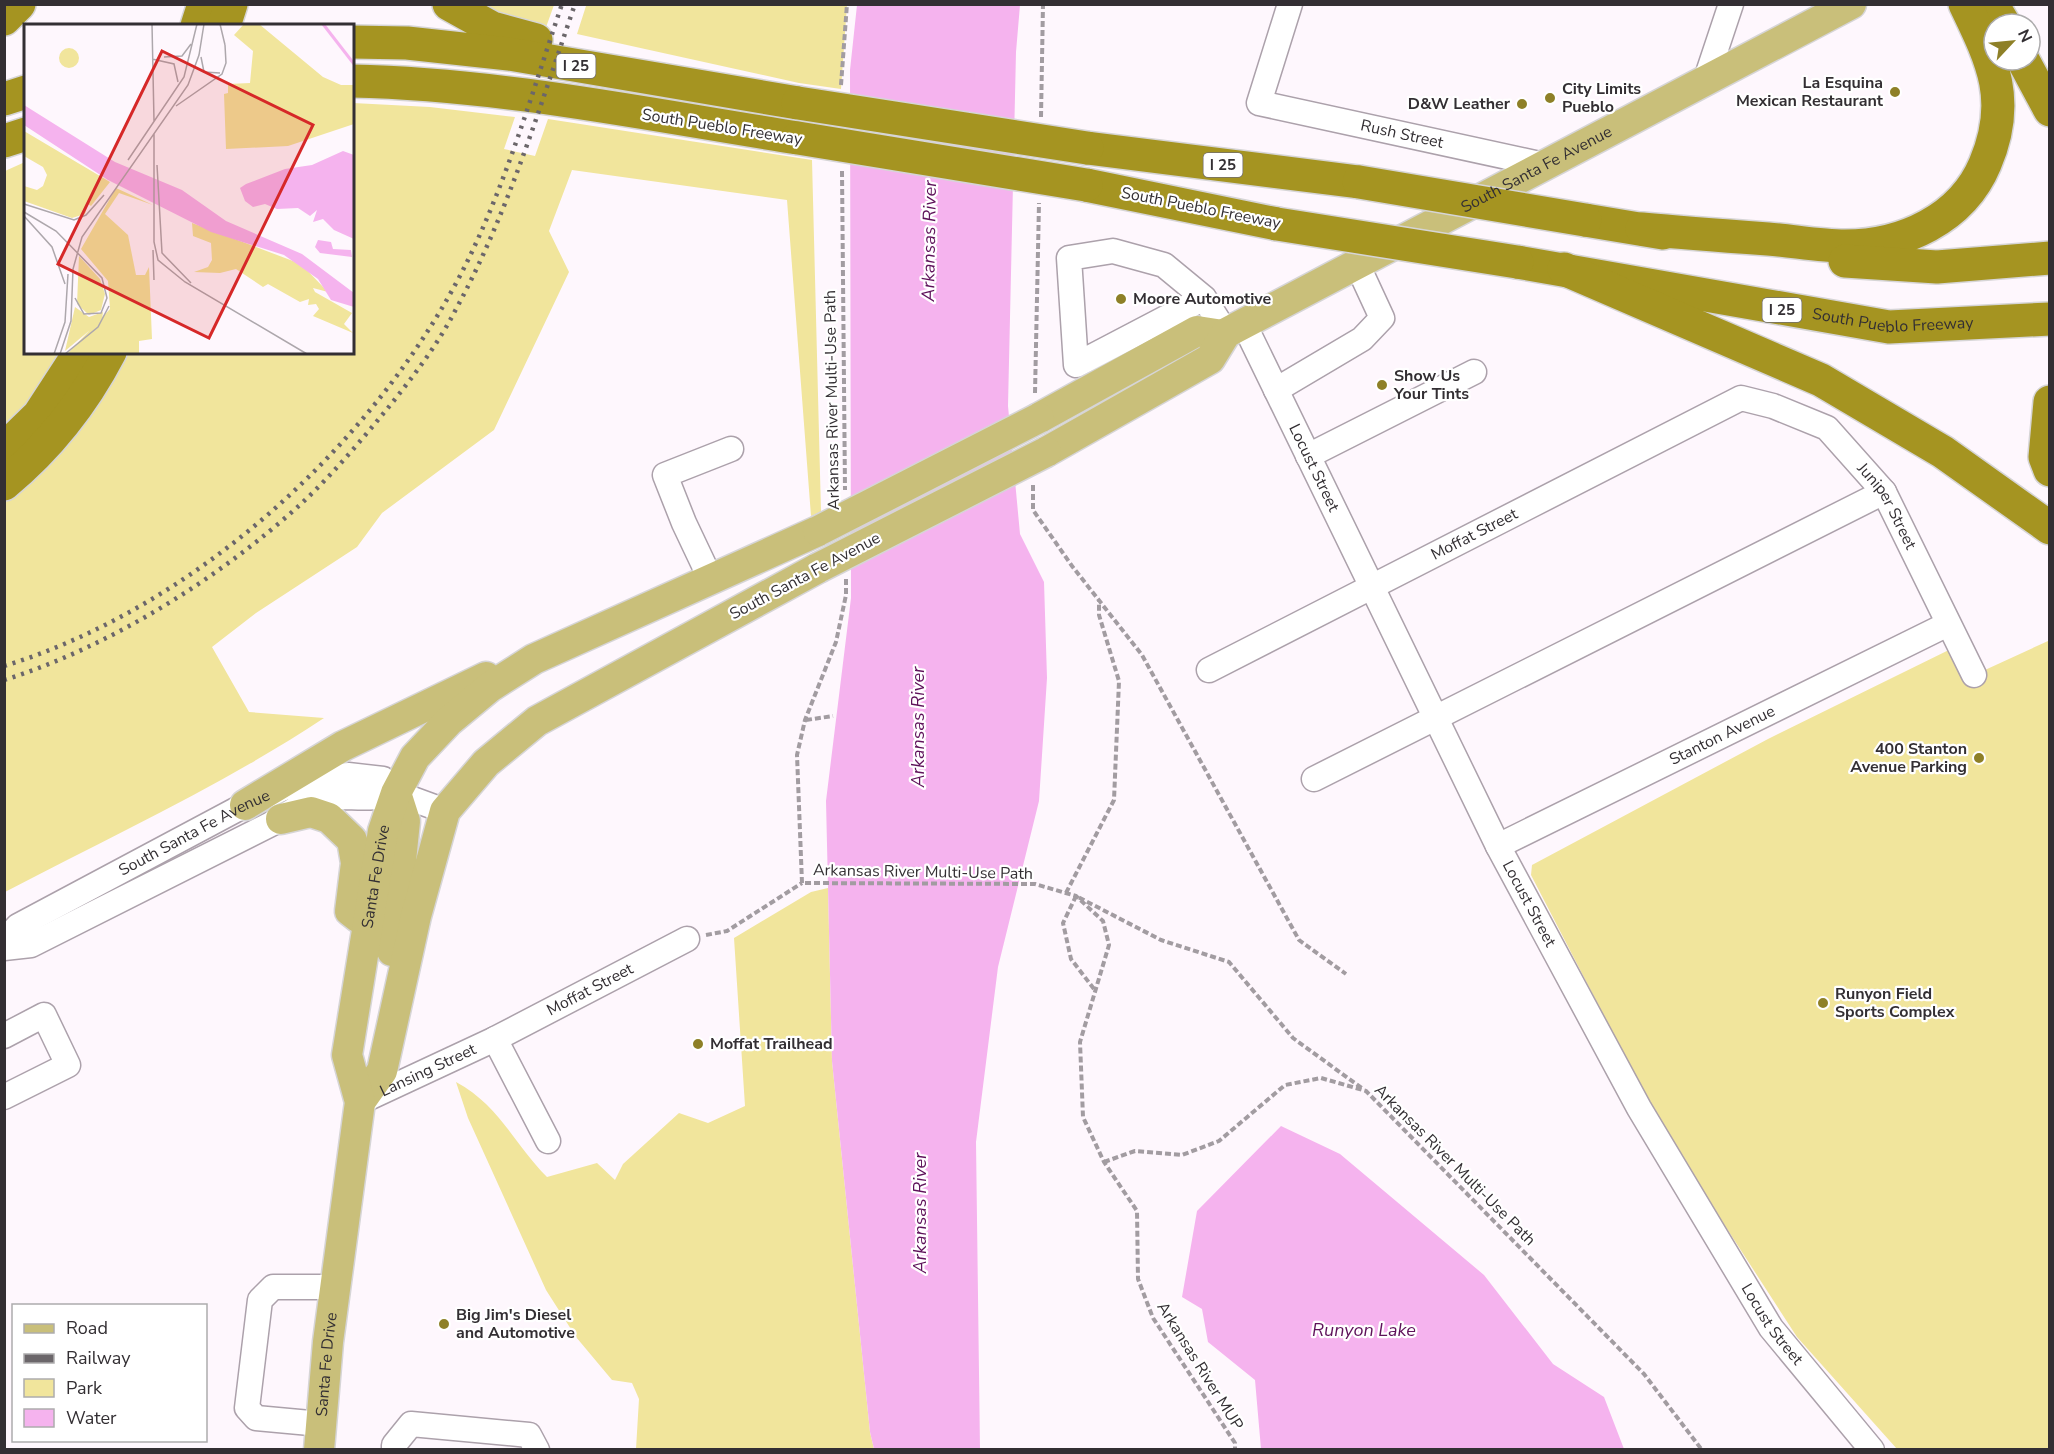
<svg xmlns="http://www.w3.org/2000/svg" width="2054" height="1454" viewBox="0 0 2054 1454" font-family="'Nunito Sans',sans-serif">
  <style>
    .green { fill: #f1e59c }
    .water { fill: #f5b3ee }
    .lines { fill: none; stroke-linecap: round; stroke-linejoin: round }
    .minor-casing { stroke: #aca1ab; stroke-width: 27 }
    .major-casing { stroke: #d6d5d6; stroke-width: 33 }
    .highway-casing { stroke: #d6d5d6; stroke-width: 36 }
    .path { stroke: #a29ca1; stroke-width: 4; stroke-dasharray: 6 3; stroke-linecap: butt }
    .minor { stroke: #fff; stroke-width: 24 }
    .major { stroke: #c9bf7a; stroke-width: 30 }
    .highway { stroke: #a59421; stroke-width: 33 }
    .rail { stroke: #6b666a; stroke-width: 4.5; stroke-dasharray: 3 6; stroke-linecap: butt }
    .major-bridge-casing { stroke: #d6d5d6; stroke-width: 33; stroke-linecap: butt }
    .highway-bridge-casing { stroke: #d6d5d6; stroke-width: 36; stroke-linecap: butt }
    .major-bridge { stroke: #c9bf7a; stroke-width: 30 }
    .highway-bridge { stroke: #a59421; stroke-width: 33 }
    .poi-dot { fill: #8e8027; stroke: #fff; stroke-width: 2 }
    .labels { text-anchor: middle; dominant-baseline: central; stroke-width: 4.5; stroke-linejoin: round; paint-order: stroke }
    .shield { fill: #fff; stroke: #706d70; stroke-width: 1.5 }
    .shield-label { font-size: 15px; font-weight: bold; fill: #332f33 }
    .poi-label { font-size: 16px; font-weight: bold; fill: #332f33; stroke: #fff; text-anchor: start }
    .street-label { font-size: 16px; fill: #332f33; stroke: #fff }
    .water-label { font-size: 18px; font-style: italic; fill: #5e115a; stroke: #fff }
    .inset-river { fill: none; stroke: #f5b3ee; stroke-width: 3 }
    .inset-road { fill: none; stroke: #ada7ac; stroke-width: 1.5 }
    .view { fill: #d62828; fill-opacity: 0.15; stroke: #d62828; stroke-width: 3 }
    .inset-edge { fill: none; stroke: #332f33; stroke-width: 3 }
  </style>
  <rect width="100%" height="100%" fill="#fef7fd"/>
  <g class="green">
    <polygon points="476,5 554,5 545,30"/>
    <polygon points="581,5 847,5 841,89 799,83 577,34 586,6"/>
    <path d="M353,103L430,107L515,117L504,149L535,156L548,119L812,160L821,512L811,516L787,200L572,170L549,231L569,272L494,430L382,513L357,547L256,613L212,647L249,712L324,718C223,785 112,836 5,892L4,498L124,353L352,352Z"/>
    <polygon points="25,162 26,352 64,353 50,380 5,429 5,171"/>
    <polygon points="2048,641 2049,1449 1897,1449 1797,1337 1663,1130 1531,875 1532,865 1768,739 1959,645 1974,675"/>
    <path d="M828,888L832,1061L870,1432L874,1449H636L639,1399L632,1383L612,1380L576,1337L546,1290L468,1118L456,1082C499,1105 514,1144 547,1177L597,1163L615,1180L623,1164L679,1113L708,1123L745,1106L734,938L811,892Z"/>
  </g>
  <g class="water">
    <polygon points="857,5 1020,5 1016,52 1008,406 1020,534 1044,582 1047,678 1039,801 998,967 976,1142 980,1449 874,1449 870,1432 832,1061 826,801 851,598 850,70"/>
    <polygon points="1281,1126 1340,1154 1484,1275 1553,1364 1604,1397 1624,1449 1261,1449 1255,1380 1208,1342 1202,1309 1182,1297 1197,1211"/>
  </g>
  <g class="lines">
    <defs>
      <g id="minor">
        <path id="s1" d="M1290,4L1259,103L1544,165"/>
        <polyline points="1706,79 1731,4"/>
        <polyline points="1204,298 1076,365 1069,258 1113,251 1164,265 1204,298 1226,333"/>
        <path id="s2" d="M1244,324L1498,846L1639,1108L1771,1328L1872,1450"/>
        <polyline points="1276,390 1362,339 1382,318 1357,264"/>
        <polyline points="1308,456 1474,372"/>
        <polyline points="711,580 684,523 665,475 731,449"/>
        <path id="s3" d="M1209,670L1741,398L1773,406L1827,428L1884,492L1974,675"/>
        <polyline points="1314,779 1884,492"/>
        <path id="s4" d="M1498,846L1948,624"/>
        <path id="s5" d="M4,941L18,926L245,805L284,788L348,775L383,779L396,793L445,811"/>
        <path d="M4,948L31,945L281,819C290,813 300,804 310,801C338,792 368,803 396,793"/>
        <polyline points="4,1036 44,1015 68,1065 4,1097"/>
        <polyline points="495,1039 548,1141"/>
        <path id="s6" d="M360,1102L495,1039L687,939"/>
        <polyline points="321,1424 256,1418 247,1408 260,1300 273,1287 335,1287"/>
        <polyline points="394,1450 394,1445 411,1424 529,1435 537,1450"/>
      </g>
      <g id="major">
        <polyline points="1039,418 1197,331 1223,335"/>
        <path id="s7" d="M1046,452L1210,359L1226,333L1851,4"/>
        <polyline points="245,805 343,746 486,677"/>
        <polyline points="281,819 311,812 329,818 352,840 356,863 350,911 359,918"/>
        <polyline points="392,951 405,821 397,796"/>
        <polyline points="360,1102 382,1071 416,916 445,811 486,763 537,721 818,568"/>
        <path id="s8" d="M319,1450L328,1342L360,1102L347,1055L383,831L396,793L415,757L449,721L490,687L534,659L818,531"/>
      </g>
      <g id="highway">
        <polyline points="449,4 492,28 536,40"/>
        <polyline points="1992,4 2004,24"/>
        <polyline points="4,19 19,4"/>
        <polyline points="197,26 204,4"/>
        <polyline points="224,26 231,4"/>
        <polyline points="352,42 407,43 509,54 798,103"/>
        <polyline points="2023,60 2050,110"/>
        <path d="M352,81C502,84 650,115 798,138"/>
        <polyline points="4,99 26,92"/>
        <polyline points="4,141 26,134"/>
        <polyline points="1087,148 1359,182"/>
        <polyline points="1086,185 1277,224"/>
        <polyline points="1585,220 1663,233"/>
        <path d="M1642,229C1684,233 1726,236 1768,239C1794,241 1820,246 1845,246C1903,246 1962,219 1985,164C2012,101 1993,62 1965,4"/>
        <polyline points="1845,261 1937,267 2050,258"/>
        <path id="s9" d="M1517,262L1889,327L2050,319"/>
        <polyline points="1564,269 1821,380 1943,452 2050,528"/>
        <polyline points="2050,402 2045,457 2050,470"/>
        <polyline points="4,449 39,415 80,352"/>
        <path d="M4,484C49,447 83,404 110,352"/>
      </g>
    </defs>
    <use href="#minor" class="minor-casing"/>
    <use href="#major" class="major-casing"/>
    <use href="#highway" class="highway-casing"/>
    <g class="path">
      <polyline points="841,85 847,4"/>
      <polyline points="1041,117 1043,4"/>
      <polyline points="842,171 845,490"/>
      <polyline points="1035,393 1039,203"/>
      <polyline points="1033,485 1033,510 1072,566 1142,655 1299,940 1346,974"/>
      <polyline points="846,579 846,595 836,642 805,720 797,755 802,883 1035,884 1076,896 1103,921 1109,945 1080,1042 1083,1117 1104,1162 1137,1211 1138,1279 1153,1318 1235,1443 1235,1450"/>
      <polyline points="806,720 833,716"/>
      <polyline points="1066,893 1114,800 1119,681 1099,615 1099,600"/>
      <polyline points="706,935 727,931 802,883"/>
      <polyline points="1094,989 1071,959 1063,923 1076,896 1161,940 1229,962 1293,1038 1363,1089"/>
      <polyline points="1104,1162 1135,1151 1182,1155 1219,1141 1285,1085 1321,1078 1366,1091 1644,1374 1702,1450"/>
    </g>
    <use href="#minor" class="minor"/>
    <use href="#major" class="major"/>
    <use href="#highway" class="highway"/>
    <g class="rail">
      <path d="M4,666C197,607 380,439 468,260C508,178 533,90 562,4"/>
      <path d="M4,680C110,647 221,577 302,503C334,473 364,437 392,403C415,374 438,344 455,311C508,214 539,109 575,4"/>
    </g>
    <defs>
      <g id="major-bridge">
        <polyline points="818,531 1039,418"/>
        <polyline points="818,568 1046,452"/>
      </g>
      <g id="highway-bridge">
        <polyline points="798,103 1087,148"/>
        <polyline points="798,138 1086,185"/>
        <polyline points="1359,182 1585,220"/>
        <polyline points="1277,224 1517,262"/>
      </g>
    </defs>
    <use href="#major-bridge" class="major-bridge-casing"/>
    <use href="#highway-bridge" class="highway-bridge-casing"/>
    <use href="#major-bridge" class="major-bridge"/>
    <use href="#highway-bridge" class="highway-bridge"/>
  </g>
  <g class="poi-dot">
    <circle cx="1895" cy="92" r="6"/>
    <circle cx="1550" cy="98" r="6"/>
    <circle cx="1522" cy="104" r="6"/>
    <circle cx="1121" cy="299" r="6"/>
    <circle cx="1382" cy="385" r="6"/>
    <circle cx="1979" cy="758" r="6"/>
    <circle cx="1823" cy="1003" r="6"/>
    <circle cx="698" cy="1044" r="6"/>
    <circle cx="444" cy="1324" r="6"/>
  </g>
  <g class="labels">
    <g class="shield">
      <rect x="556.5" y="54" width="39" height="24" rx="4.5"/>
      <rect x="1203.5" y="153" width="39" height="24" rx="4.5"/>
      <rect x="1762.5" y="298" width="39" height="24" rx="4.5"/>
    </g>
    <g class="shield-label">
      <text x="576" y="66">I 25</text>
      <text x="1223" y="165">I 25</text>
      <text x="1782" y="310">I 25</text>
    </g>
    <g class="poi-label">
      <text x="1883" y="83" text-anchor="end">La Esquina<tspan x="1883" dy="18">Mexican Restaurant</tspan></text>
      <text x="1562" y="89">City Limits<tspan x="1562" dy="18">Pueblo</tspan></text>
      <text x="1510" y="104" text-anchor="end">D&amp;W Leather</text>
      <text x="1133" y="299">Moore Automotive</text>
      <text x="1394" y="376">Show Us<tspan x="1394" dy="18">Your Tints</tspan></text>
      <text x="1967" y="749" text-anchor="end">400 Stanton<tspan x="1967" dy="18">Avenue Parking</tspan></text>
      <text x="1835" y="994">Runyon Field<tspan x="1835" dy="18">Sports Complex</tspan></text>
      <text x="710" y="1044">Moffat Trailhead</text>
      <text x="456" y="1315">Big Jim's Diesel<tspan x="456" dy="18">and Automotive</tspan></text>
    </g>
    <g class="street-label">
      <text transform="translate(722 127) rotate(9)">South Pueblo Freeway</text>
      <text stroke="none"><textPath href="#s1" startOffset="250">Rush Street</textPath></text>
      <text stroke="none"><textPath href="#s7" startOffset="570">South Santa Fe Avenue</textPath></text>
      <text transform="translate(1201 208) rotate(11)">South Pueblo Freeway</text>
      <text stroke="none"><textPath href="#s9" startOffset="381">South Pueblo Freeway</textPath></text>
      <text transform="translate(832 400) rotate(-91)">Arkansas River Multi-Use Path</text>
      <text stroke="none"><textPath href="#s2" startOffset="160">Locust Street</textPath></text>
      <text stroke="none"><textPath href="#s3" startOffset="788">Juniper Street</textPath></text>
      <text stroke="none"><textPath href="#s3" startOffset="298">Moffat Street</textPath></text>
      <text transform="translate(805 576) rotate(-28)">South Santa Fe Avenue</text>
      <text stroke="none"><textPath href="#s4" startOffset="250">Stanton Avenue</textPath></text>
      <text stroke="none"><textPath href="#s5" startOffset="220">South Santa Fe Avenue</textPath></text>
      <text transform="translate(923 872) rotate(1)">Arkansas River Multi-Use Path</text>
      <text stroke="none"><textPath href="#s8" startOffset="580">Santa Fe Drive</textPath></text>
      <text stroke="none"><textPath href="#s2" startOffset="646">Locust Street</textPath></text>
      <text stroke="none"><textPath href="#s6" startOffset="256">Moffat Street</textPath></text>
      <text stroke="none"><textPath href="#s6" startOffset="75">Lansing Street</textPath></text>
      <text transform="translate(1455 1165) rotate(45)">Arkansas River Multi-Use Path</text>
      <text stroke="none"><textPath href="#s2" startOffset="1132">Locust Street</textPath></text>
      <text stroke="none"><textPath href="#s8" startOffset="86">Santa Fe Drive</textPath></text>
      <text transform="translate(1200 1366) rotate(58)">Arkansas River MUP</text>
    </g>
    <g class="water-label">
      <text transform="translate(929 241) rotate(-89)">Arkansas River</text>
      <text transform="translate(918 727) rotate(-90)">Arkansas River</text>
      <text transform="translate(920 1213) rotate(-90)">Arkansas River</text>
      <text x="1364" y="1330">Runyon Lake</text>
    </g>
  </g>
  <g transform="translate(24 24)">
    <rect width="330" height="330" fill="#fef7fd"/>
    <path d="M220,0H235L299,53L317,61H330V100L264,122L202,125L200,70L204,69V60L226,59L229,27L210,11ZM35 34a10 10 0 1 1 20 0a10 10 0 1 1-20 0ZM0,107L86,158L67,182L64,180L61,190L48,194L0,177V162L13,166L19,162L23,151L19,143L0,132ZM92,164L129,181L95,169L81,190L104,211L112,251H121L125,243L128,315L115,317V330H43L86,285L84,257L57,225ZM168,199L277,240L304,268L289,264L291,268L328,289L320,300L329,309L289,292L295,285L292,280L284,281L285,275L276,278L244,260L239,263L212,245L196,249L170,248L184,243L188,236L187,219L169,212ZM55,232L76,255L81,270L77,286L65,291L53,280ZM51,283L65,293L79,288L78,296L41,327Z" fill="#f1e59c"/>
    <path d="M0,81L91,138L158,166L202,197L278,230L330,269V283L307,276L294,255L260,231L187,208L84,156L0,101ZM319,127L330,131V215L310,206L299,195L289,198L293,186L286,192L274,184L253,185L241,180L229,183L221,177L216,164L222,160L261,145L288,141ZM294,216L307,218L309,225L327,226L328,233L296,229L291,223Z" fill="#f5b3ee"/>
    <path class="inset-river" d="M299,0L330,40"/>
    <path class="inset-road" d="M128,0L130,97M196,0L201,21M140,33L158,32L167,20M177,33L180,48L196,49M128,35L150,40L154,58M152,82L198,50L202,39L201,21M130,110V218L134,236L161,258L283,330M104,136L160,53L173,0M133,141L138,229L167,259M0,180L50,196L62,191L80,171M0,188L32,207L78,254L83,274L77,289L60,290L51,274M0,192L28,223L41,260M129,226L130,256M30,330L41,298L44,250M36,330L47,297L49,245L58,213L164,61L175,31L180,0M41,330L74,303L85,282"/>
    <path class="view" d="M138,27L289,101L185,314L34,240Z"/>
    <rect width="330" height="330" class="inset-edge"/>
  </g>
  <rect width="2054" height="1454" fill="none" stroke="#332f33" stroke-width="12"/>
  <rect x="12" y="1304" width="195" height="138" fill="#ffffff" stroke="#adacad" stroke-width="1.5"/>
  <rect x="24" y="1324" width="30" height="9" fill="#c9bf7a" stroke="#adacad" stroke-width="1.5"/>
  <text x="66" y="1334" font-size="18" fill="#332f33">Road</text>
  <rect x="24" y="1354" width="30" height="9" fill="#6b666a" stroke="#adacad" stroke-width="1.5"/>
  <text x="66" y="1364" font-size="18" fill="#332f33">Railway</text>
  <rect x="24" y="1379" width="30" height="18" fill="#f1e59c" stroke="#adacad" stroke-width="1.5"/>
  <text x="66" y="1394" font-size="18" fill="#332f33">Park</text>
  <rect x="24" y="1409" width="30" height="18" fill="#f5b3ee" stroke="#adacad" stroke-width="1.5"/>
  <text x="66" y="1424" font-size="18" fill="#332f33">Water</text>
  <g transform="translate(2012 42) rotate(64)"><circle r="28" fill="#ffffff" stroke="#adacad" stroke-width="1.5"/>
  <path d="M0-4.5L10 22L0 15L-10 22Z" fill="#8e8027"/>
  <text y="-9" font-size="16" font-weight="bold" text-anchor="middle" fill="#332f33">N</text>
  </g>
</svg>
